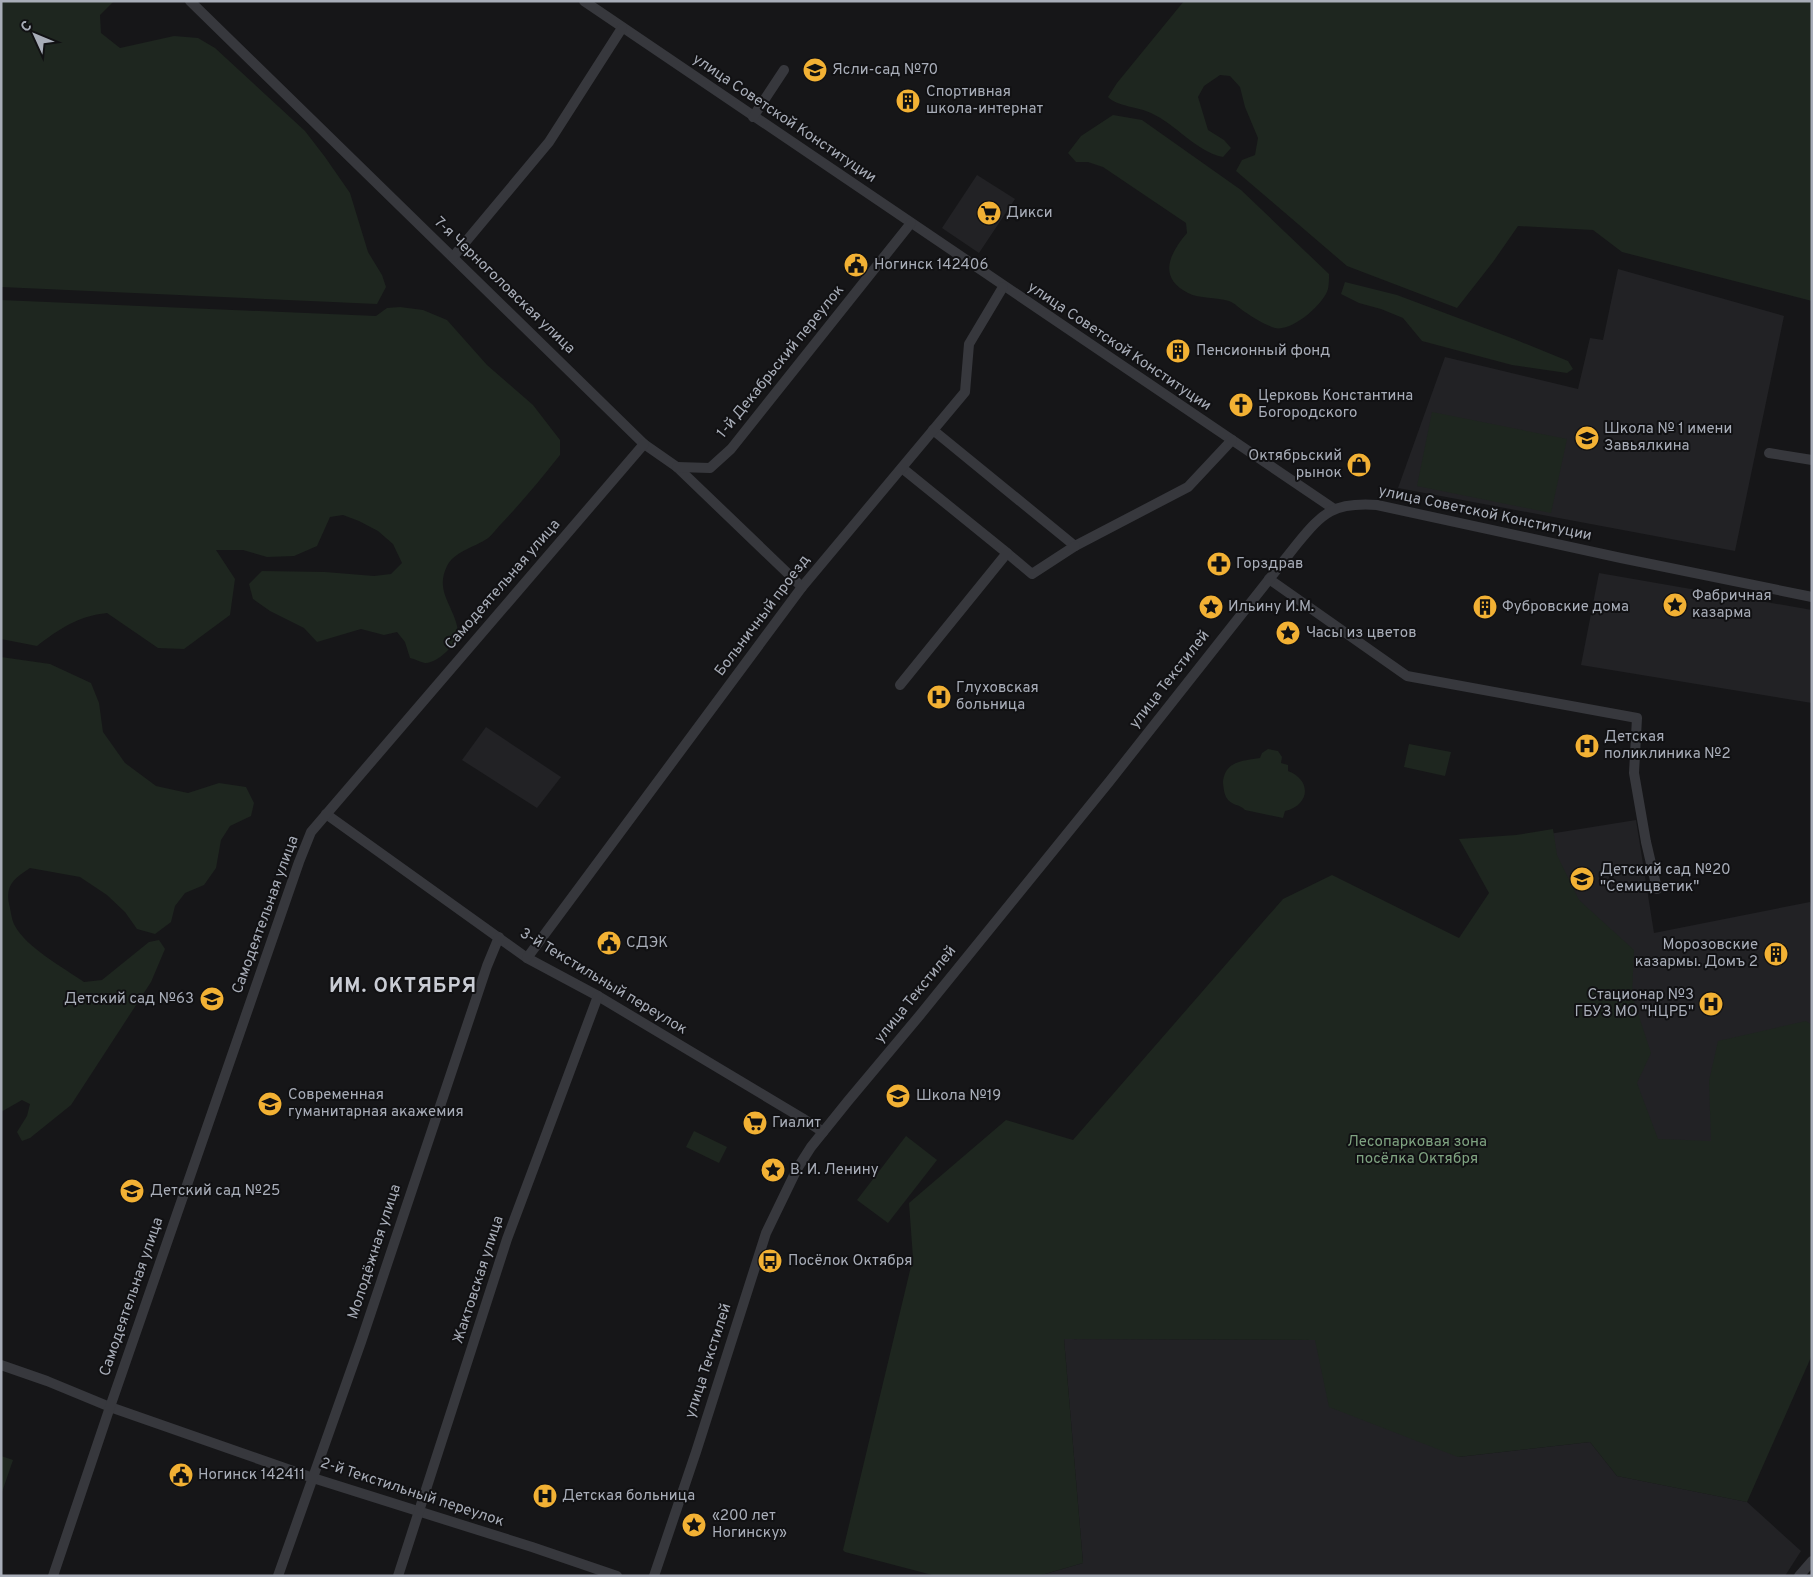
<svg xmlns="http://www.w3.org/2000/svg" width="1813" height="1577" viewBox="0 0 1813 1577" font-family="Overpass,sans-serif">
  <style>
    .built { fill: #222225 }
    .green { fill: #1e261f }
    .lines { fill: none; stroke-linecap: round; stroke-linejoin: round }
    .minor { stroke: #37383d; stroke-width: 10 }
    .labels { text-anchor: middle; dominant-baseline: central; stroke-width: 4; stroke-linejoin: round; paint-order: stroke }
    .poi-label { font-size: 15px; fill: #a8adb8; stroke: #111113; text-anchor: start }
    .street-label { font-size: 15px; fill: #a8adb8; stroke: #111113 }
    .park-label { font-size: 15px; fill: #7fa381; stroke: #111113 }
    .district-label { font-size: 20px; font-weight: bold; letter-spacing: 1px; fill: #c9ccd4; stroke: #111113 }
  </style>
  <rect width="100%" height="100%" fill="#161618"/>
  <g class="built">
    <polygon points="977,175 1015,199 979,253 942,228"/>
    <polygon points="1618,269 1784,316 1735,551 1398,488 1445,357 1578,389 1590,338 1603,340"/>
    <polygon points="1599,573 1812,610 1812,703 1581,665"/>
    <polygon points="486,727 561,777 537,808 462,760"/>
    <polygon points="1636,820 1654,933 1810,902 1812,912 1812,1066 1726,1147 1640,1164 1512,840"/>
    <polygon points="1064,1339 1316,1340 1458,1457 1590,1442 1617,1476 1747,1502 1801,1551 1785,1576 1038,1576 1083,1563"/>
  </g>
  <g class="green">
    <polygon points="1,1 114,1 100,15 101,33 120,48 174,36 198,38 215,48 305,131 325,157 350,193 368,252 382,275 386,287 377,304 1,287"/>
    <path d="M1184,1H1812V301L1622,252L1593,230L1518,226L1493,262L1457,308L1347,266L1236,171L1242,160L1255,155L1258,138L1245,107L1240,87L1230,76L1220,75L1204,86L1198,97L1208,130L1224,140L1231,148L1223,157C1195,151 1177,125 1151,113C1139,107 1116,106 1108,97L1117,83Z"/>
    <path d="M1113,115L1142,120L1241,190L1329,274C1329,278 1329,284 1328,289C1324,304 1292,332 1275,328C1265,325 1254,318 1245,312C1240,309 1235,303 1229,301C1216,297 1200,299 1188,293C1157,277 1170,253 1187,233L1186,223L1103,167L1088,162H1076L1068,153L1081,136Z"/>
    <polygon points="1345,282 1397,295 1514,339 1568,361 1573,369 1567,373 1512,365 1422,341 1403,318 1381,309 1359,303 1341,294"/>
    <path d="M1,300L376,316L387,308L400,307L423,310L447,320L487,365L533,405L560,440V455C541,479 522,502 501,524C496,529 491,537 485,540C472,548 454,552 447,566C434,592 455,607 458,631C459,643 437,664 425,663C420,662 415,659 410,658L405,642L397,632L384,635L361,629L317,642L304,628L270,611L253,599L249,584L262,571L325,572L374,576L391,574L402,563L393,544L378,531L359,521L343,515L330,517L317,546L294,556L267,557L243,550H216L235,579L230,615L184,649L158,648L107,613C78,616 59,629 37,646L1,639Z"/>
    <polygon points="1432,412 1567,439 1551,513 1417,486"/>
    <path d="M1,657L50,664L91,683L99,703L103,732L125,763L156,786L188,793L219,783L246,787L254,803L251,816L230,826L221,840L216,868L204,885L185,893L175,906L171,922L155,934L137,929L125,912L107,895L80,877L30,868C13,879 4,886 10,908C11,913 12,921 15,926C26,947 64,968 84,982L102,980L149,942L159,940L165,949L151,982L71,1105L30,1138L22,1141L17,1132L27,1116L30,1104L22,1100L1,1112Z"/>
    <polygon points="1409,744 1451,752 1445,776 1404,767"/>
    <path d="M1268,749L1278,751L1282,757L1281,763L1288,765V771C1312,780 1310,805 1285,811L1283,818L1245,810C1240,804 1231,806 1226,797C1224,793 1223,785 1223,781C1226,760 1244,761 1260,758L1262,753Z"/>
    <polygon points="1553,829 1557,855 1579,900 1634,950 1632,995 1651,1053 1637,1083 1658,1139 1711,1141 1709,1081 1718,1041 1806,1021 1812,1025 1812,1355 1747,1502 1617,1476 1590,1442 1458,1457 1329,1407 1315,1340 1064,1339 1083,1563 1038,1576 936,1576 845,1552 843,1550 913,1258 909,1203 1006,1120 1073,1140 1283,899 1332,875 1459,938 1489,893 1459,839 1516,835"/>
    <polygon points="694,1131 727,1147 719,1163 686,1147"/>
    <polygon points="906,1136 937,1160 888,1223 857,1200"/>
    <polygon points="1,1456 13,1460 1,1495"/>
  </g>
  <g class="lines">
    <g class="minor">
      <polyline points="190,1 644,444 677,467 802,587"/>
      <polyline points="584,1 1334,509"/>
      <polyline points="753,117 784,70"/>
      <polyline points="453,257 549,142 622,28"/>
      <polyline points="933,430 1075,546 1188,487 1232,440"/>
      <polyline points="1769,453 1812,460"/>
      <polyline points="677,467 710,468 731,449 911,223"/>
      <polyline points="1007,553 1032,574 1075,546"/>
      <polyline points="1269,579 1407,676 1637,718 1634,773 1646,842 1657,889"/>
      <polyline points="900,685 1007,553 902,468"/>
      <polyline points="326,814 527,958 598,996 802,1118 823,1132"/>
      <polyline points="527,958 802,587 965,392 969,344 1003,287"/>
      <polyline points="1,1365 47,1381 110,1407 313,1478 532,1547 617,1576"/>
      <polyline points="53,1576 110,1407 299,862 311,832 644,444"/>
      <polyline points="278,1576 361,1342 487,966 499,937"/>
      <polyline points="398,1576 507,1239 598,996"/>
      <path d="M654,1576L696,1452L766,1233L797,1169L811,1147L848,1101L920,1015L1109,782L1297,544C1323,512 1334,502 1377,505L1621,558L1812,597"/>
      <polyline points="1799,1576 1812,1561"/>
    </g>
  </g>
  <defs>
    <symbol id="school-disc" viewBox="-11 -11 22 22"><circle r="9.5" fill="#f2b134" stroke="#111113"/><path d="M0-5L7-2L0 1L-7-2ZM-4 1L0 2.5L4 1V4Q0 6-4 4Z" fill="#111"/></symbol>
    <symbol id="building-disc" viewBox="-11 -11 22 22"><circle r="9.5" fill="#f2b134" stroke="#111113"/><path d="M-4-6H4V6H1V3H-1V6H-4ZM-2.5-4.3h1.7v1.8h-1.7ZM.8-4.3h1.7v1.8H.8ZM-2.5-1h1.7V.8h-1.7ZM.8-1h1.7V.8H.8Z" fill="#111"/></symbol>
    <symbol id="supermarket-disc" viewBox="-11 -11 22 22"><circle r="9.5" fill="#f2b134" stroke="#111113"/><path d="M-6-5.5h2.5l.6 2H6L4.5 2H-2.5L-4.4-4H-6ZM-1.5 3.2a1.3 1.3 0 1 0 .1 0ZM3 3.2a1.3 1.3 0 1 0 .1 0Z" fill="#111"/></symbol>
    <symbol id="civic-disc" viewBox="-11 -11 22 22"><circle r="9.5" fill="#f2b134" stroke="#111113"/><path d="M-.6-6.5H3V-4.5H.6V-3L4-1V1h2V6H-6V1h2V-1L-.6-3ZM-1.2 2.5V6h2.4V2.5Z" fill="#111"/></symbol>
    <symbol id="church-disc" viewBox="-11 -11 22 22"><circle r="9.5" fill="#f2b134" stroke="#111113"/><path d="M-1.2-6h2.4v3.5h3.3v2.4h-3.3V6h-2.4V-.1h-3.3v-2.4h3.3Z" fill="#111"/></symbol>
    <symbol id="shop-disc" viewBox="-11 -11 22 22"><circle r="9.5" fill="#f2b134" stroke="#111113"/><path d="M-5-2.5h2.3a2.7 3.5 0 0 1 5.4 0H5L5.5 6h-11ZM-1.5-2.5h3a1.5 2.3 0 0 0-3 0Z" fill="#111"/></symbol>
    <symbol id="pharmacy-disc" viewBox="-11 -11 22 22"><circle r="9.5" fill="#f2b134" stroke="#111113"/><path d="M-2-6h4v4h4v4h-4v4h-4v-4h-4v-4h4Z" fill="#111"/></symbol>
    <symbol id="sight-disc" viewBox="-11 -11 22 22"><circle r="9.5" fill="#f2b134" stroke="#111113"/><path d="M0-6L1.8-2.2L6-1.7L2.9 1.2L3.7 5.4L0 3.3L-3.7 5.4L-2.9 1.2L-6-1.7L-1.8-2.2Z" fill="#111"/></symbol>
    <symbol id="hospital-disc" viewBox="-11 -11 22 22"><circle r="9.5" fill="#f2b134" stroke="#111113"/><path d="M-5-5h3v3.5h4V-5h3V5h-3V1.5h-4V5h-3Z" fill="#111"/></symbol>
    <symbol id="university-disc" viewBox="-11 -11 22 22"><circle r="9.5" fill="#f2b134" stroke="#111113"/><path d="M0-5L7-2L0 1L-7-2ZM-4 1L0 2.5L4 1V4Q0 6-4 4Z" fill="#111"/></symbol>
    <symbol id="bus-disc" viewBox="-11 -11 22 22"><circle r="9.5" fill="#f2b134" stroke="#111113"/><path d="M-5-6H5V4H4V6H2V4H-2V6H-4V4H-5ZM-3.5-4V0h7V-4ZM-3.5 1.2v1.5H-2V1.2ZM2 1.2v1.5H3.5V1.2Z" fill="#111"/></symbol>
  </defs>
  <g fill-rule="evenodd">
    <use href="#school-disc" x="801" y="56" width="28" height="28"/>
    <use href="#building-disc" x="894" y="87" width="28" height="28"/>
    <use href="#supermarket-disc" x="975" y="199" width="28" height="28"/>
    <use href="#civic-disc" x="842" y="251" width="28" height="28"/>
    <use href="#building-disc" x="1164" y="337" width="28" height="28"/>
    <use href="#church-disc" x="1227" y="391" width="28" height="28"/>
    <use href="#school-disc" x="1573" y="424" width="28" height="28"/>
    <use href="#shop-disc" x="1345" y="451" width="28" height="28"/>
    <use href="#pharmacy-disc" x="1205" y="550" width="28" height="28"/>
    <use href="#sight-disc" x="1661" y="591" width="28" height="28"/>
    <use href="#sight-disc" x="1197" y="593" width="28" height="28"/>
    <use href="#building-disc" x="1471" y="593" width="28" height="28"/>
    <use href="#sight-disc" x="1274" y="619" width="28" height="28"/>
    <use href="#hospital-disc" x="925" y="683" width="28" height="28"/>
    <use href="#hospital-disc" x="1573" y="732" width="28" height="28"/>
    <use href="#school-disc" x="1568" y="865" width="28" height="28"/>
    <use href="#civic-disc" x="595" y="929" width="28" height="28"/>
    <use href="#building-disc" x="1762" y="940" width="28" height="28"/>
    <use href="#school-disc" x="198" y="985" width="28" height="28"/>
    <use href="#hospital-disc" x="1697" y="990" width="28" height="28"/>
    <use href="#school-disc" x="884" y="1082" width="28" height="28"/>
    <use href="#university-disc" x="256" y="1090" width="28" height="28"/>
    <use href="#supermarket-disc" x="741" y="1109" width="28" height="28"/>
    <use href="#sight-disc" x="759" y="1156" width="28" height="28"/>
    <use href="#school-disc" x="118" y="1177" width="28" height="28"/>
    <use href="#bus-disc" x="756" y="1247" width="28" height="28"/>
    <use href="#civic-disc" x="167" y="1461" width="28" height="28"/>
    <use href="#hospital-disc" x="531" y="1482" width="28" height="28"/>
    <use href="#sight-disc" x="680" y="1511" width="28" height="28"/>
  </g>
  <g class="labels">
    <g class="poi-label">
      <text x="832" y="70">Ясли-сад №70</text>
      <text x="926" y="92">Спортивная<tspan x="926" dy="17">школа-интернат</tspan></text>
      <text x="1006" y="213">Дикси</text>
      <text x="874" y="265">Ногинск 142406</text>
      <text x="1196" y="351">Пенсионный фонд</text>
      <text x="1258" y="396">Церковь Константина<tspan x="1258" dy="17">Богородского</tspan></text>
      <text x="1604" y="429">Школа № 1 имени<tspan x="1604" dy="17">Завьялкина</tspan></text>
      <text x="1342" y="456" text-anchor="end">Октябрьский<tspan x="1342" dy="17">рынок</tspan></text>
      <text x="1236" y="564">Горздрав</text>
      <text x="1692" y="596">Фабричная<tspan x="1692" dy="17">казарма</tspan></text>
      <text x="1228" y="607">Ильину И.М.</text>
      <text x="1502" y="607">Фубровские дома</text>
      <text x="1306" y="633">Часы из цветов</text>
      <text x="956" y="688">Глуховская<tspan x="956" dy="17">больница</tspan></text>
      <text x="1604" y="737">Детская<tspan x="1604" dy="17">поликлиника №2</tspan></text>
      <text x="1600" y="870">Детский сад №20<tspan x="1600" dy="17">"Семицветик"</tspan></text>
      <text x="626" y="943">СДЭК</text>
      <text x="1758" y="945" text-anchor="end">Морозовские<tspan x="1758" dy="17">казармы. Домъ 2</tspan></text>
      <text x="1694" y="995" text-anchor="end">Стационар №3<tspan x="1694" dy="17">ГБУЗ МО "НЦРБ"</tspan></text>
      <text x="194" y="999" text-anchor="end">Детский сад №63</text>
      <text x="288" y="1095">Современная<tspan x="288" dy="17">гуманитарная акажемия</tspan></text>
      <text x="916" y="1096">Школа №19</text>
      <text x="772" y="1123">Гиалит</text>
      <text x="790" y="1170">В. И. Ленину</text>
      <text x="150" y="1191">Детский сад №25</text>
      <text x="788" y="1261">Посёлок Октября</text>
      <text x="198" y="1475">Ногинск 142411</text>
      <text x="562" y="1496">Детская больница</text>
      <text x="712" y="1516">«200 лет<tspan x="712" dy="17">Ногинску»</tspan></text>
    </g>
    <g class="street-label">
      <text transform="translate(784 119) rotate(34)">улица Советской Конституции</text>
      <text transform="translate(504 286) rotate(44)">7-я Черноголовская улица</text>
      <text transform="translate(1119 347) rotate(34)">улица Советской Конституции</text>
      <text transform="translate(781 362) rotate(-51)">1-й Декабрьский переулок</text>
      <text transform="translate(1485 514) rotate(12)">улица Советской Конституции</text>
      <text transform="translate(503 585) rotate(-49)">Самодеятельная улица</text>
      <text transform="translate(763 616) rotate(-53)">Больничный проезд</text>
      <text transform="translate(1170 680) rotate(-52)">улица Текстилей</text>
      <text transform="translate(266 915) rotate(-70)">Самодеятельная улица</text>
      <text transform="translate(603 982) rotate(31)">3-й Текстильный переулок</text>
      <text transform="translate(916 995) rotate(-51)">улица Текстилей</text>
      <text transform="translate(375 1252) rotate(-72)">Молодёжная улица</text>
      <text transform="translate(479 1280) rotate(-72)">Жактовская улица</text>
      <text transform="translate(132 1297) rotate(-71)">Самодеятельная улица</text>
      <text transform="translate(709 1361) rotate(-72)">улица Текстилей</text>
      <text transform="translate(412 1493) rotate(18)">2-й Текстильный переулок</text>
    </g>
    <g class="park-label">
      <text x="1417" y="1142">Лесопарковая зона<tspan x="1417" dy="17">посёлка Октября</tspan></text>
    </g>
    <g class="district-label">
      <text x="403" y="987">ИМ. ОКТЯБРЯ</text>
    </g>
  </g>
  <rect width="1813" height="1577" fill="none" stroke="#a8adb8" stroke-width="5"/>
  <g transform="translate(35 35) rotate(314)" stroke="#111113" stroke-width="4" paint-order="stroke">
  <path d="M0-4L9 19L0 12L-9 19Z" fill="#a8adb8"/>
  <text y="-8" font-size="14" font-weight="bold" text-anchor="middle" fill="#a8adb8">С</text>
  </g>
</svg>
